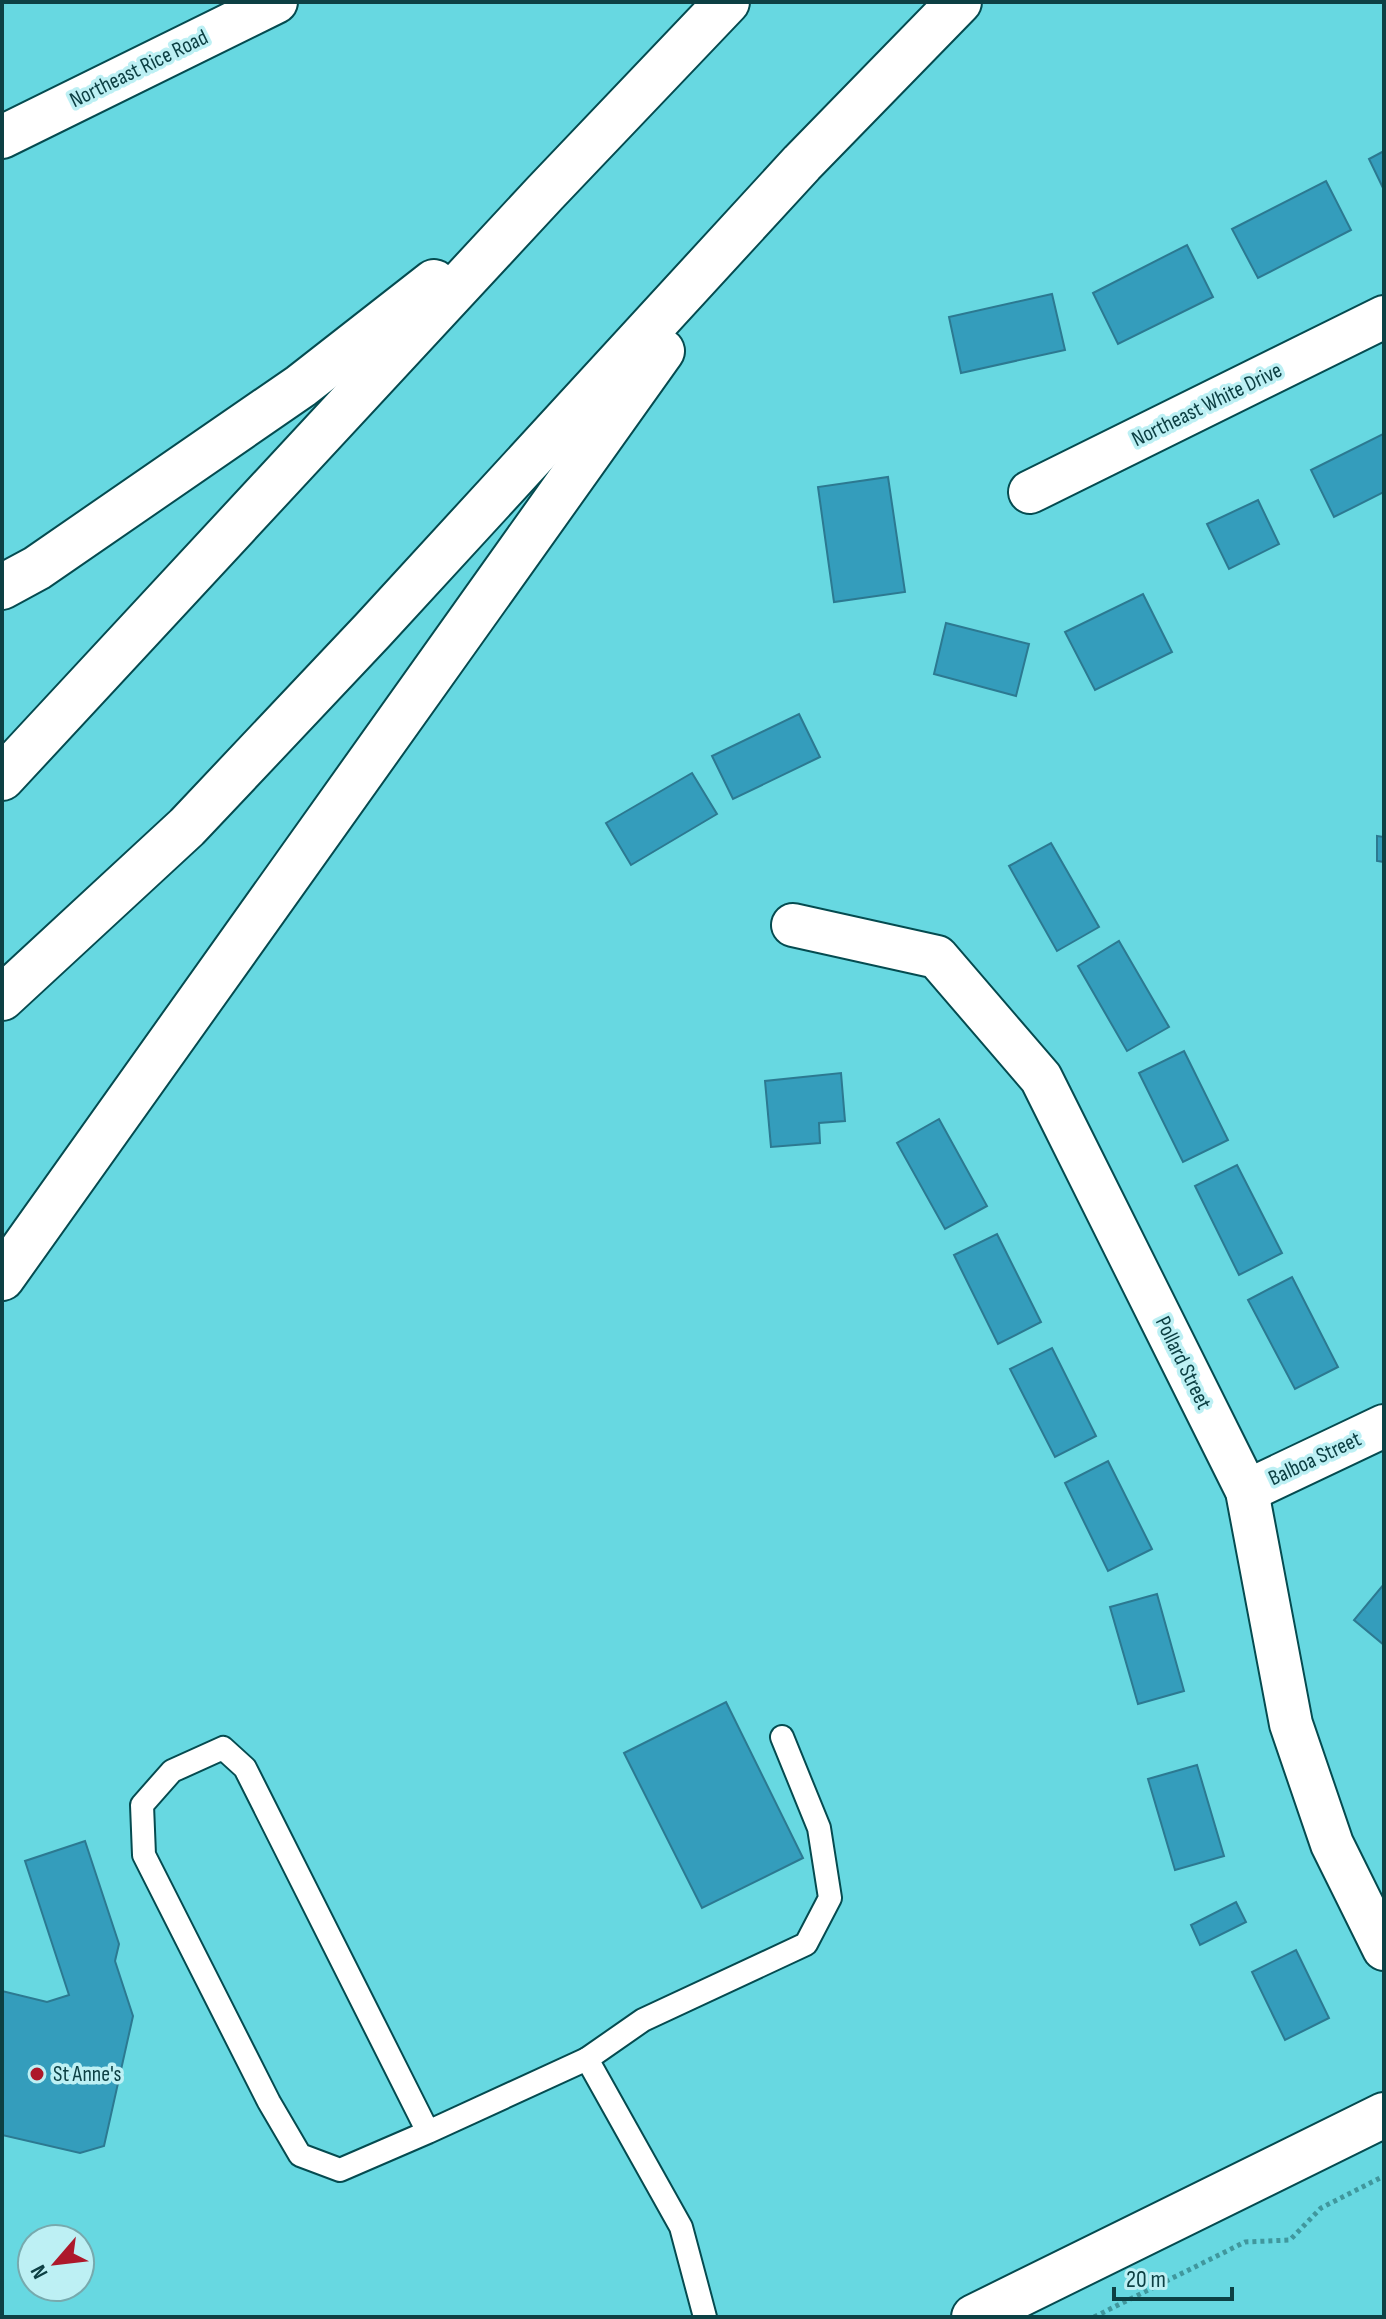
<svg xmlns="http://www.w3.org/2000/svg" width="1386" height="2319" viewBox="0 0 1386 2319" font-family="'Sofia Sans Condensed',sans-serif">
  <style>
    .building { fill: #349dbc; stroke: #2c7991; stroke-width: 2 }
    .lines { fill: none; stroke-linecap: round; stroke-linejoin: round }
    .service-casing { stroke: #054b50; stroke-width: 26 }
    .minor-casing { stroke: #054b50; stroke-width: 46 }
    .tertiary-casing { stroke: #054b50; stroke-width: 48 }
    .motorway-casing { stroke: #054b50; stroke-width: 48 }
    .path { stroke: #40979d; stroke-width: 5; stroke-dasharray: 4 4; stroke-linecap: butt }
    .service { stroke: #fff; stroke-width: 22 }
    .minor { stroke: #fff; stroke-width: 42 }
    .tertiary { stroke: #fff; stroke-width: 44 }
    .motorway { stroke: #fff; stroke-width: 44 }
    .poi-dot { fill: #ad192b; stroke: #bdf0f4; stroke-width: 3 }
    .labels { text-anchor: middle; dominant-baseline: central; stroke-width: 7; stroke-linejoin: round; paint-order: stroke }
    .street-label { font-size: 22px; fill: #0d4044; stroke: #bdf0f4 }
    .poi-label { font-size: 22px; fill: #0d4044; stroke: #bdf0f4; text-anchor: start }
  </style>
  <rect width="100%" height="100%" fill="#67d8e1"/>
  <g class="building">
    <polygon points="1384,151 1384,190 1369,159"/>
    <polygon points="1326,181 1351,230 1258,278 1232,229"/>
    <polygon points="1187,245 1213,297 1118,344 1093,293"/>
    <polygon points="1052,294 1065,350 961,373 949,317"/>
    <polygon points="1383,434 1384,492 1334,517 1311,470"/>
    <polygon points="888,477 905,592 834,602 818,487"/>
    <polygon points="1258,500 1279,544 1229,569 1207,524"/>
    <polygon points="1143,594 1172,652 1095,690 1065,632"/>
    <polygon points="946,623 1029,644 1016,696 934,674"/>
    <polygon points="799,714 820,757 733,799 712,756"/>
    <polygon points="692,773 717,814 631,865 606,823"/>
    <polygon points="1377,836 1384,837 1384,862 1377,861"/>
    <polygon points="1051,843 1099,927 1057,951 1009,866"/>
    <polygon points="1119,941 1169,1027 1127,1051 1078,966"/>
    <polygon points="1184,1051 1228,1140 1183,1162 1139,1073"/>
    <polygon points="841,1073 845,1121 819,1123 820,1143 771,1147 765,1081"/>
    <polygon points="939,1119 987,1206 945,1229 897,1143"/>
    <polygon points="1237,1165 1282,1253 1239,1275 1195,1186"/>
    <polygon points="997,1234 1041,1322 998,1344 954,1255"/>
    <polygon points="1292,1277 1338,1367 1295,1389 1248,1300"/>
    <polygon points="1052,1348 1096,1436 1055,1457 1010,1369"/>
    <polygon points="1108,1461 1152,1549 1108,1571 1065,1483"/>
    <polygon points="1384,1584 1384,1645 1354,1620"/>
    <polygon points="1157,1594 1184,1691 1138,1704 1110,1607"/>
    <polygon points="726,1702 803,1858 702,1908 624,1753"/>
    <polygon points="1197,1765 1224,1856 1175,1870 1148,1779"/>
    <polygon points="85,1841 119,1944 115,1961 133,2016 104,2146 80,2153 2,2135 2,1991 47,2002 69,1995 25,1861"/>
    <polygon points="1236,1902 1246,1922 1200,1945 1191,1925"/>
    <polygon points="1296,1950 1329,2018 1285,2040 1252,1972"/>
  </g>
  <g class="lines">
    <defs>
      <g id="service">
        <polyline points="428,2132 245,1768 223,1748 172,1771 142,1805 144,1855 269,2102 300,2155 340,2170 428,2132 587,2059"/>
        <polyline points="705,2317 681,2227 587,2059 643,2020 806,1944 830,1898 819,1828 782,1737"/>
      </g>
      <g id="minor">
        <polyline points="2,137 276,2"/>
        <polyline points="1030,492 1384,317"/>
        <polyline points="793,925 937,957 1041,1078 1247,1491 1291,1724 1332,1844 1384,1949"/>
        <polyline points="1247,1491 1384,1426"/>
      </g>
      <polyline id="tertiary" points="974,2317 1384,2115"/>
      <g id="motorway">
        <polyline points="2,587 37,568 301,386 434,282"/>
        <polyline points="2,778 545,193 727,2"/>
        <polyline points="2,998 187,827 373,630 802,163 959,2"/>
        <polyline points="2,1278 662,351"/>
      </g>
    </defs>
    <use href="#service" class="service-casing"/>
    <use href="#minor" class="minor-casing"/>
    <use href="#tertiary" class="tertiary-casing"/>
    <use href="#motorway" class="motorway-casing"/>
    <polyline class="path" points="1094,2317 1245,2242 1290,2240 1321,2208 1384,2176"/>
    <use href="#service" class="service"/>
    <use href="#minor" class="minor"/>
    <use href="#tertiary" class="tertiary"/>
    <use href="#motorway" class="motorway"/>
  </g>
  <circle class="poi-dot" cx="37" cy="2074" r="8"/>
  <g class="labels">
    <g class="street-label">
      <text transform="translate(139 69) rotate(-26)">Northeast Rice Road</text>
      <text transform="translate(1207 405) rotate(-26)">Northeast White Drive</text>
      <text transform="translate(1183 1363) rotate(64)">Pollard Street</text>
      <text transform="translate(1315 1459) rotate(-25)">Balboa Street</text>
    </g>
    <g class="poi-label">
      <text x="53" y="2074">St Anne's</text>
    </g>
  </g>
  <rect width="1386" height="2319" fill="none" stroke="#0d4044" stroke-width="8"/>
  <g transform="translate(56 2263) rotate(242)"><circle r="38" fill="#bdf0f4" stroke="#77aaae" stroke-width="2"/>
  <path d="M0-6L14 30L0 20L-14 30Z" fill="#ad192b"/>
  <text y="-12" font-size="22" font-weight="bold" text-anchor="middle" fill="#0d4044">N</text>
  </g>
  <path d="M1114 2287v12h118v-12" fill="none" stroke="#0d4044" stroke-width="4"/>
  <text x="1126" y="2287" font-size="24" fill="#0d4044" stroke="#bdf0f4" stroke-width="6" paint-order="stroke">20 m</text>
</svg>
